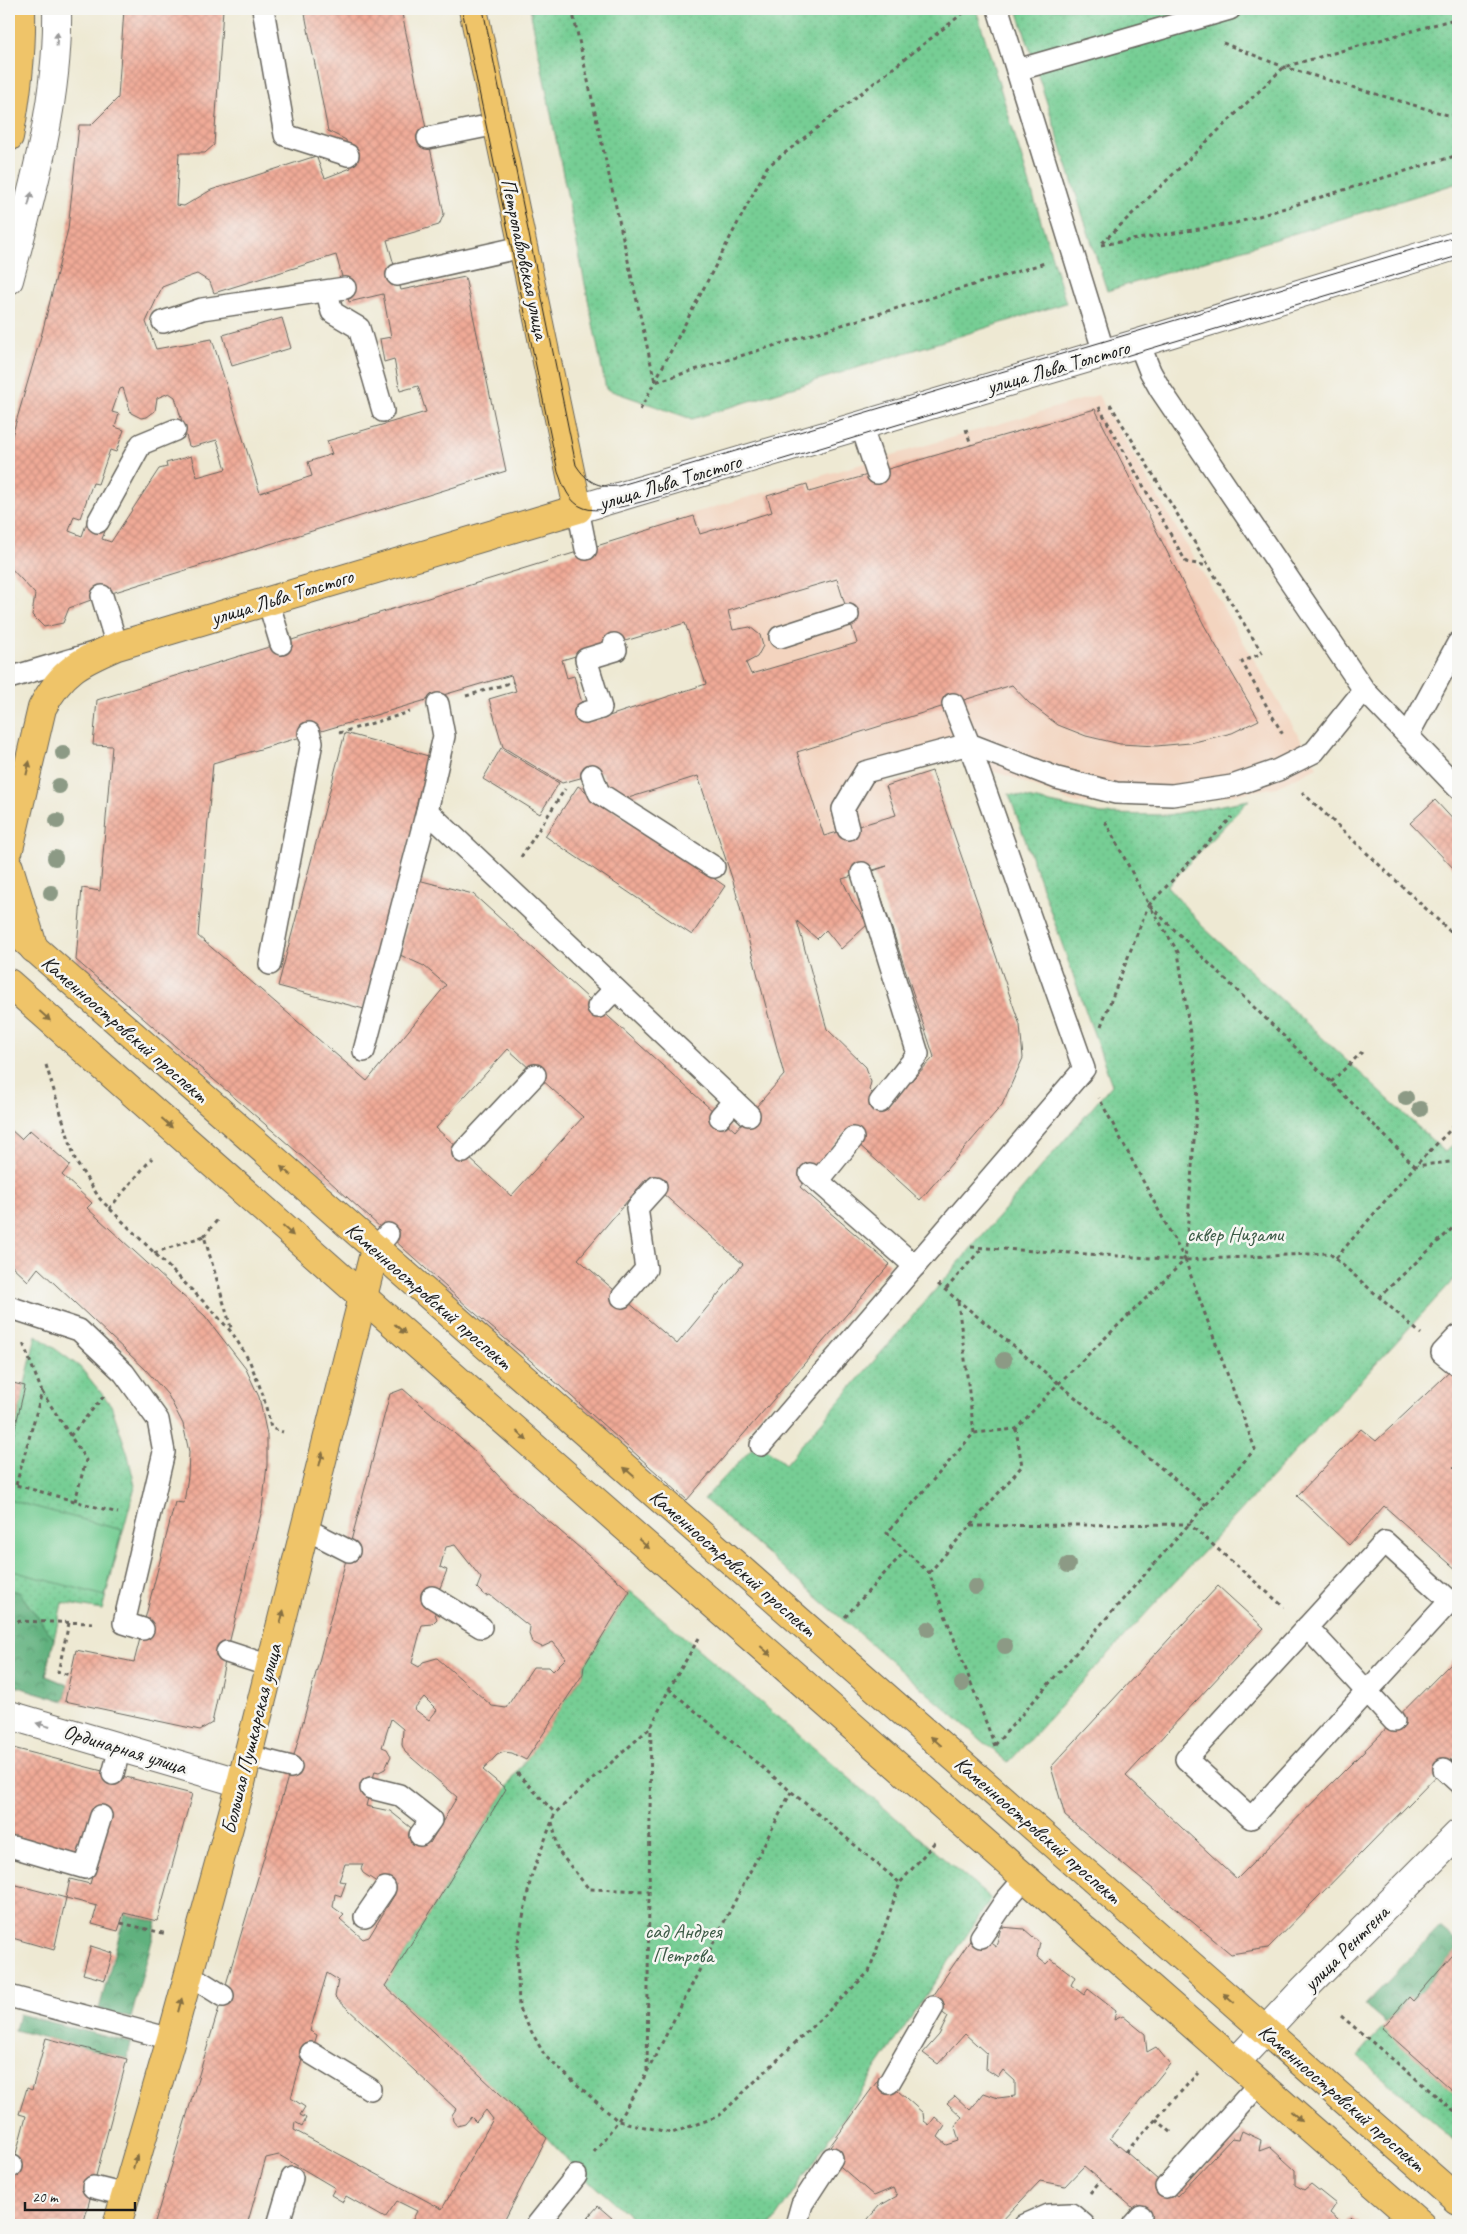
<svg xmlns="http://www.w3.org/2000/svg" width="1467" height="2234" viewBox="0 0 1467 2234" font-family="Caveat,sans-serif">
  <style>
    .built { fill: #f3d4bf }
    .green { fill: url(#green-dots); stroke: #497558 }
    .forest { fill: url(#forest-crowns); stroke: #3e664d }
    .pitch { fill: #76ce94; stroke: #497558 }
    .building { fill: url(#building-cross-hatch); fill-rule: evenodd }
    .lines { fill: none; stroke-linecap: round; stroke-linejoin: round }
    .service-casing { stroke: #66645c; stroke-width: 24 }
    .minor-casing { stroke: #66645c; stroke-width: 30 }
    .tertiary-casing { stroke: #66645c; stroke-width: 30 }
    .primary-casing { stroke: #66645c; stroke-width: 30 }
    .path { stroke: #66645c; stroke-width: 3; stroke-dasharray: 4 4; stroke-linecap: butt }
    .service { stroke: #fff; stroke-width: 21 }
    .minor { stroke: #fff; stroke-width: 28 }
    .tertiary { stroke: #fff; stroke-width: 28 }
    .primary { stroke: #efc469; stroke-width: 28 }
    .tram { stroke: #1c1c1c; stroke-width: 1 }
    .tree { fill: #8c9a85 }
    .oneway { fill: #999 }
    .oneway2 { fill: #867042 }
    .labels { text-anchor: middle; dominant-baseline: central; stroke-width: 5; stroke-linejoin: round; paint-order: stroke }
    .street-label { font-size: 21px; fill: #1c1c1c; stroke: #f6f6f2 }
    .park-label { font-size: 21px; fill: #3c5a46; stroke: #f6f6f2 }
  </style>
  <defs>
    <pattern id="green-dots" width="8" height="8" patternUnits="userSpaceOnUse" patternTransform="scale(1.25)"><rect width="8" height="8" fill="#76ce94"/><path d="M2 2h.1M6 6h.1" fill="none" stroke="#66b07f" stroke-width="1.8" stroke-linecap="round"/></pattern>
    <pattern id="forest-crowns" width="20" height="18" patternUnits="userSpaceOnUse" patternTransform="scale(1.25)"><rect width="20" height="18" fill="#60b17e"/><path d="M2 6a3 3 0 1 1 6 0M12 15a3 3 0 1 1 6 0" fill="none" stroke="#4e8f66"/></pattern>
    <pattern id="building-cross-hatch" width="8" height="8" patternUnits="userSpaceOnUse" patternTransform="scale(1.25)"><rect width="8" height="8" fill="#f0aa97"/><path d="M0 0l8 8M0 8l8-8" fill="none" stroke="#cd9282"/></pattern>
  </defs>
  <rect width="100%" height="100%" fill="#f6f6f2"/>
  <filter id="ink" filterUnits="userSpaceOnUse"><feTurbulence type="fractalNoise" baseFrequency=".02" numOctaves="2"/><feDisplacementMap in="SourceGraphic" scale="10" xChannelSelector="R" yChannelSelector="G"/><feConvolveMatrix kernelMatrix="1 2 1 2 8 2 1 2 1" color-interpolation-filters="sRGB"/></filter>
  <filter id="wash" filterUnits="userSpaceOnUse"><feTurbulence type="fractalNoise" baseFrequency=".0096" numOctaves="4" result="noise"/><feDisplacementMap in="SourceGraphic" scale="20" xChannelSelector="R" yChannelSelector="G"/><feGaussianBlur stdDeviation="1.12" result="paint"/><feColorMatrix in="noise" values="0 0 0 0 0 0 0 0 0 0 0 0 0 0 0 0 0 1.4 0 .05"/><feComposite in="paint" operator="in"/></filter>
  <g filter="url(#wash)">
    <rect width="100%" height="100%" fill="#eee9d3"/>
    <polygon class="built" points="1098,395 1317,767 1277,787 1176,804 1074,803 1014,778 937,753 881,768 913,859 842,879 853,903 868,924 841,949 827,930 817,939 797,921 784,912 656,524"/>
    <g class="green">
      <polygon points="530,9 976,9 1066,303 692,419 606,389"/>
      <polygon points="1017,9 1458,9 1458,183 1107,291"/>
      <polygon points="1009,794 1101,814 1168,815 1249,800 1167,886 1202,926 1445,1152 1458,1139 1458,1275 1008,1763 704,1499 758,1442 785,1464 1112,1085"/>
      <polygon points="36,1335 80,1367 111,1405 128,1455 135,1486 102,1610 62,1603 46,1676 68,1685 65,1701 9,1684 9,1456"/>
      <polygon points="630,1591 991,1899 771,2225 640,2225 574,2167 547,2138 385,1986 506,1789 583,1674 584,1666"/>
      <polygon points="1382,2028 1457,2094 1458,2093 1458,2144 1358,2056"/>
    </g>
    <g class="forest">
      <polygon points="9,1589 19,1592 54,1639 46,1676 68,1685 65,1701 9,1684"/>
      <polygon points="125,1914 157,1922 131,2018 99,2009"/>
      <polygon points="1440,1927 1458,1942 1455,1946 1458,1949 1413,2001 1409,1997 1386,2023 1365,2005"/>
      <polygon points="19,2014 131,2043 127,2059 15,2030"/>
    </g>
    <polygon class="pitch" points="9,1500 122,1530 105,1596 9,1570"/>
    <g id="blocks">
      <g class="building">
        <path d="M124,9H223L214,145L205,153H179L176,205L184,206L211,190L316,156L325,178L351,168L346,140L328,131L304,9H401L444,214L439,225L387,240L401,290L465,277L506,471L102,596L69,608L63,623L44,627L32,615L35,594L9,566V446L42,333L68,229L79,125H91L118,98ZM336,255L349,302L383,294L391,337L380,339L384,362L394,359L400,391L418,386L426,412L327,441L332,454L308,462L312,476L260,493L212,339L156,349L146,322L162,287L191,276L197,274L210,282L214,293ZM123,388L131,413L141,418L147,417L155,411L157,398L169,393L175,397L189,446L192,447L217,440L226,469L197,477L191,456L166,463L167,467L159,469L111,542L102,539L107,526L88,519L82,536L69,531L74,516L80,518L93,483L98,484L110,450L116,452L124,430L115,427L119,414L112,412L120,389Z"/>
        <polygon points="282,318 291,348 232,366 223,335"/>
        <path d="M1095,409L1204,625L1259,720L1232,733L1190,743L1156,746L1120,744L1086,736L1058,725L1029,703L1012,685L797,752L824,836L896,815L886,786L932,771L1020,1025L1023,1058L1002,1105L920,1200L845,1132L810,1174L800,1187L890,1264L687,1500L552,1379L469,1308L304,1158L76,960L82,888L100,891L112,746L93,745L97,700L694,516L700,534L772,512L767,496L807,484L809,492ZM837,579L857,643L751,674L746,663L757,657L763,646L760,635L750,627L733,630L728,611ZM685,623L706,684L588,723L574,676L567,678L562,660ZM511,675L516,691L489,699L503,747L562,783L602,772L610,795L622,800L698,776L733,881L784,1075L735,1131L473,894L418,880L400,955L424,966L446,985L367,1081L198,936L213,763ZM887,866L873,871L934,1057L886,1107L869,1090L871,1082L866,1067L827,1029L797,921L817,939L826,930L841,949L868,924L853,903L842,879ZM508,1049L583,1117L511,1196L436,1128ZM646,1179L743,1264L677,1344L578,1259Z"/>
        <polygon points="345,733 432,757 364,1009 278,986"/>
        <polygon points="501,748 559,783 540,814 483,779"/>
        <polygon points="578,786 725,886 692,935 545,836"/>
        <polygon points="1435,800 1458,825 1458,873 1410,823"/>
        <polygon points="9,1128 21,1139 30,1130 70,1165 62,1175 92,1203 87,1208 205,1316 246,1369 259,1397 267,1435 267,1465 262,1510 227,1652 212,1723 200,1730 65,1701 76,1650 134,1662 175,1502 184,1503 188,1476 189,1452 183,1424 168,1395 145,1369 38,1268 28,1281 9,1263"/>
        <polygon points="1458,1364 1458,1462 1453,1467 1458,1472 1458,1571 1384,1506 1349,1545 1297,1496 1361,1429 1376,1441"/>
        <polygon points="9,1382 25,1386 9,1454"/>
        <path d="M403,1389L476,1452L511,1489L630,1591L584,1666L583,1674L526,1760L512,1753L504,1752L497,1755L483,1770L506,1789L385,1986L547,2138L502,2225H410L417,2211L397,2201L385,2218L346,2196L343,2202L331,2195L335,2188L279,2155L266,2158L247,2225H154L291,1767L390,1394ZM455,1545L481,1578L477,1588L482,1593L486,1596L490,1595L530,1627L529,1634L532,1642L542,1647L553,1642L566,1658L553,1671L549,1667H533L506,1708L492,1706L437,1658L423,1662L419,1667L412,1663L422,1625L432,1624L437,1619L433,1608L432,1597L435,1587L440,1588L447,1570L440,1567L446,1547ZM424,1697L437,1710L429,1720L414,1709ZM391,1719L403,1729L402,1745L405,1752L457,1797L430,1843L390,1811L366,1806L375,1771L379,1772L385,1769L391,1756L387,1749L382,1747ZM345,1864H363L361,1869L363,1873L395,1894L369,1937L363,1939L340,1919L344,1915L333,1907L335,1894L341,1896L346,1882L339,1881ZM327,1973L338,1980L335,1997L456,2109L452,2115L453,2121L457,2126L465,2124L471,2117L476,2122L486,2110L493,2119L442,2209L294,2130L295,2122L302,2126L306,2118L300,2115L305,2107L291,2098L303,2056L310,2058L317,2035L310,2031Z"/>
        <polygon points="1218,1586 1264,1628 1126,1776 1237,1879 1458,1656 1458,1754 1268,1948 1231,1954 1065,1816 1051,1767"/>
        <polygon points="9,1747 192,1794 157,1921 124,1913 118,1931 92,1924 97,1906 66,1898 54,1950 9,1937 9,1883 66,1898 70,1879 90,1884 108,1818 83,1856 9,1835"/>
        <polygon points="1001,1927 1024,1929 1040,1943 1037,1957 1046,1964 1051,1959 1075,1977 1071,1985 1084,1995 1088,1989 1116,2011 1114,2020 1123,2016 1145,2034 1147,2052 1156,2047 1170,2064 1110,2138 1166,2187 1177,2196 1232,2138 1239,2139 1242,2131 1261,2140 1259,2151 1270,2147 1295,2170 1295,2185 1304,2190 1311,2184 1336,2204 1330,2213 1344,2225 1352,2217 1360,2225 1153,2225 1084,2166 1065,2186 1040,2181 998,2225 863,2225 879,2206 897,2196 893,2188 874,2196 825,2153 881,2076 923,2113 924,2121 929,2125 935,2117 945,2126 938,2137 947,2145 959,2141 955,2127 962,2117 947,2103 955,2096 970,2110 984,2093 998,2098 1015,2096 1015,2081 1003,2070 998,2077 986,2069 987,2054 965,2034 938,2064 923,2053 939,2035 948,2017 928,2002 976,1932 996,1947"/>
        <polygon points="1458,1941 1458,2093 1457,2095 1382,2028 1409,1997 1413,2001 1458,1949 1455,1946"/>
        <polygon points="91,1946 113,1953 105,1980 83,1974"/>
        <polygon points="46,2038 127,2059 83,2225 9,2225 9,2180 26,2116 19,2114 27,2088 32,2090"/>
        <polygon points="598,2206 620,2225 581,2225"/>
      </g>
    </g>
  </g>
  <g filter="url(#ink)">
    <use href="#blocks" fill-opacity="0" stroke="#66645c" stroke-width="1"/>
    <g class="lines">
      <defs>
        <g id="service">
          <polyline points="263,9 285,135 348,155"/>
          <polyline points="998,9 1104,353"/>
          <polyline points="1017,70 1230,9"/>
          <polyline points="428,138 497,124"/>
          <polyline points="397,275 522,247"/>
          <polyline points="327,292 332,312 359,328 383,411"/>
          <polyline points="163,322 202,309 345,288"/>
          <polyline points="861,425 877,473"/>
          <polyline points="578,509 586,549"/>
          <polyline points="98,522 141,444 175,430"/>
          <polyline points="268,601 281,644"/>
          <polyline points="780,637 848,615"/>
          <polyline points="9,678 117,646 102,596"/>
          <polyline points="1364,690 1458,788"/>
          <polyline points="953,704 969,744 1057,778 1116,793 1172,795 1232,786 1278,770 1314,752 1364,690 1160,389 1150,371 1139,343"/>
          <polyline points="585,713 601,708 586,659 616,650 614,644"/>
          <polyline points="1408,735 1458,643"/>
          <polyline points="592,775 599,793 714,867"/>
          <polyline points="427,811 749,1115"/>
          <polyline points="862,873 918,1054 880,1102"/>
          <polyline points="270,964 312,742 309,733"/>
          <polyline points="598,1007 615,989"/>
          <polyline points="364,1051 427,811 444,736 438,704"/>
          <polyline points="720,1117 734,1101"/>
          <polyline points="463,1152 535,1075"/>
          <polyline points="810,1174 915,1266"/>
          <polyline points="818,1181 853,1138"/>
          <polyline points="375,1249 388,1234"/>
          <polyline points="622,1297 646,1269 637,1208 656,1187"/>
          <polyline points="9,1307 79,1330 124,1373 158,1420 164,1452 124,1623 143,1629"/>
          <polyline points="1457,1365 1442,1353 1458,1336"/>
          <polyline points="761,1445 1084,1069 969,744 865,772 843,809 848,829"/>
          <polyline points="304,1528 349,1551"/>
          <polygon points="1385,1542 1450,1601 1251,1818 1186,1759"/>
          <polyline points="432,1597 481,1627"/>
          <polyline points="1307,1627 1394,1721"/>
          <polyline points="227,1652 270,1666"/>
          <polyline points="248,1756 291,1767"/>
          <polyline points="1444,1769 1458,1782"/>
          <polyline points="113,1774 120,1748"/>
          <polyline points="371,1788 399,1795 431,1820 420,1835"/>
          <polyline points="13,1847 85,1868 101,1816"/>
          <polyline points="365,1917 385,1888"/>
          <polyline points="981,1937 1006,1900 1025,1878"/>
          <polyline points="188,1974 223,1996"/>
          <polyline points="9,1996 171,2039"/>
          <polyline points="311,2053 370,2089"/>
          <polyline points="889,2083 933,2007"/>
          <polyline points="9,2165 12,2166"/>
          <polyline points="93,2187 125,2195"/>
          <polyline points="1166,2187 1259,2084"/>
          <polyline points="278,2225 292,2178"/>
          <polyline points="537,2225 576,2176"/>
          <polyline points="796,2225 802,2204 832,2158"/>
          <polyline points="1025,2225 1048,2215 1071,2214 1084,2225"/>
          <polyline points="1133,2225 1141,2216"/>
        </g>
        <g id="minor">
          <path d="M9,280C32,192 59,101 57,9"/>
          <polyline points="1235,2063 1305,1988 1458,1834"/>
        </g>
        <g id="tertiary">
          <polyline points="578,509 1139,343 1458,245"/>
          <polyline points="9,1715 241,1783"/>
        </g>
        <g id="primary">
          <path d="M9,137C17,95 22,51 21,9"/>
          <path d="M9,849L42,708C62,670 80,662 117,646L578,509L473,9"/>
          <polyline points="9,867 34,949"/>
          <polyline points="9,926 1458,2200"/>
          <polyline points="9,983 363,1297 1421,2225"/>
          <polyline points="117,2225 171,2039 241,1783 375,1249"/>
        </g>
      </defs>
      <use href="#service" class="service-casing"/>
      <use href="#minor" class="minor-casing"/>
      <use href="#tertiary" class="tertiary-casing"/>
      <use href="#primary" class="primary-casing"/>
      <g class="path">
        <polyline points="572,9 655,382 1045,263"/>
        <polyline points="1223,43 1284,67 1458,118"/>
        <polyline points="1102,243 1284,67 1458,18"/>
        <polyline points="1101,245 1236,223 1458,155"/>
        <polyline points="1110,404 1262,653 1242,662 1283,735"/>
        <polyline points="1099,407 1186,562 1208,566"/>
        <polyline points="640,410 767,167 967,10"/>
        <polyline points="966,429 971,445"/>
        <polyline points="466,696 513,682"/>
        <polyline points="339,733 410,712"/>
        <polyline points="1302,792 1458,939"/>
        <polyline points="1105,821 1149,905 1331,1082 1415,1166 1458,1122"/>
        <polyline points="521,857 565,789"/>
        <polyline points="1101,1026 1148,906"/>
        <polyline points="46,1065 76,1162 100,1199 211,1309 233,1334 250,1362 263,1395 271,1428 283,1432"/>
        <polyline points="1331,1082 1362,1052"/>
        <polyline points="109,1209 152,1158"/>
        <polyline points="204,1236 219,1218"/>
        <polyline points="971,1247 1185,1260 1329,1253 1421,1334"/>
        <polyline points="154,1253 204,1236 232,1331"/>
        <polyline points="1336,1258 1415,1166 1458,1161"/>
        <polyline points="938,1284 1206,1505"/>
        <polyline points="946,1289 982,1248"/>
        <polyline points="1379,1297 1458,1223"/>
        <polyline points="958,1302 974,1433"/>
        <polyline points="42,1392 86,1460 75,1501"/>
        <polyline points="70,1436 104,1396"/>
        <polyline points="9,1483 118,1513"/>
        <polyline points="16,1485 42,1392 23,1343"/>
        <polyline points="971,1526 1189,1524 1284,1607"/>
        <polyline points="929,1573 1022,1466 1016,1429"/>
        <polyline points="845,1617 905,1551"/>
        <polyline points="9,1621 95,1623"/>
        <polyline points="69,1623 58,1672 70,1675"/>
        <polyline points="699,1638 669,1689 651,1727 555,1813 531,1877 517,1947 519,2009 545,2056 618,2121 672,2133 719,2116 869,1972 900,1883 935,1842"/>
        <polyline points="669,1689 900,1883"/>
        <polyline points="995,1745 1255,1449 1185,1260 1198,1087 1178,952 1149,905 1232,817"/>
        <polyline points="995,1746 929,1573 887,1533 974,1433 1016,1429 1058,1384 1185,1260 1099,1098"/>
        <polyline points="517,1773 555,1813"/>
        <polyline points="552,1822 559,1852 589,1889 649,1891"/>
        <polyline points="121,1923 167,1934"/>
        <polyline points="1341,2016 1458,2114"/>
        <polyline points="647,2071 651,1727"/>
        <polyline points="1156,2119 1173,2134"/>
        <polyline points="594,2152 618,2121 646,2074 791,1792"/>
        <polyline points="1126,2152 1198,2073"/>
        <polyline points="1090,2193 1101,2180"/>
      </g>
      <use href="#service" class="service"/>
      <use href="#minor" class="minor"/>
      <use href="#tertiary" class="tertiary"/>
      <use href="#primary" class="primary"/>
      <g class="tram">
        <path d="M462,9L558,472C563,485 569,503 584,508C607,517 678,490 704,483L1458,256"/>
        <path d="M483,9L576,465C587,482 598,488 618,486L1458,236"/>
      </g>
    </g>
    <g class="tree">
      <circle cx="63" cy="753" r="8"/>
      <circle cx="59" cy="786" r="8"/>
      <circle cx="57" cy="821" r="8"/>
      <circle cx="55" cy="858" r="8"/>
      <circle cx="51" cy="893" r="8"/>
      <circle cx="1406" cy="1098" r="8"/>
      <circle cx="1420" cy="1109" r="8"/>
      <circle cx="1004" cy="1360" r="8"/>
      <circle cx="1068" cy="1565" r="8"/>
      <circle cx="975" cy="1587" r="8"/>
      <circle cx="928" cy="1629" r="8"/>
      <circle cx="1005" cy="1646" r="8"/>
      <circle cx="962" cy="1684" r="8"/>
    </g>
    <defs><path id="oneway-solid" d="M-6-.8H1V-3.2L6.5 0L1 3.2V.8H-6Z" transform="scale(1.25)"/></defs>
    <g class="oneway">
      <use href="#oneway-solid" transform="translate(57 39) rotate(-87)"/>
      <use href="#oneway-solid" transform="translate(30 199) rotate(-75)"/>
      <use href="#oneway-solid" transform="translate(43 1725) rotate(-164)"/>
    </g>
    <g class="oneway2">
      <use href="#oneway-solid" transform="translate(28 768) rotate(-77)"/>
      <use href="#oneway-solid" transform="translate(45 1016) rotate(42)"/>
      <use href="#oneway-solid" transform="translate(167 1123) rotate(42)"/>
      <use href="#oneway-solid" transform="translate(286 1171) rotate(-139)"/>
      <use href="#oneway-solid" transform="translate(288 1231) rotate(42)"/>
      <use href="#oneway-solid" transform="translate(400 1329) rotate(41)"/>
      <use href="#oneway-solid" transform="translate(522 1436) rotate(41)"/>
      <use href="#oneway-solid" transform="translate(321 1459) rotate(-76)"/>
      <use href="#oneway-solid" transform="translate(629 1472) rotate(-139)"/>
      <use href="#oneway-solid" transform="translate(644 1544) rotate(41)"/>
      <use href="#oneway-solid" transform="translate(282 1617) rotate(-76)"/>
      <use href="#oneway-solid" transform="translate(766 1651) rotate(41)"/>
      <use href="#oneway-solid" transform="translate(936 1741) rotate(-139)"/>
      <use href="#oneway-solid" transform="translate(1229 1998) rotate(-139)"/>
      <use href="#oneway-solid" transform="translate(180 2005) rotate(-75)"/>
      <use href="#oneway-solid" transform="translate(1296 2116) rotate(41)"/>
      <use href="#oneway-solid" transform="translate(135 2162) rotate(-74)"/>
    </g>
  </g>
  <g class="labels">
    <g class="street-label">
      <text transform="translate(525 259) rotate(78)">Петропавловская улица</text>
      <text transform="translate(1058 367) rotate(-16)">улица Льва Толстого</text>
      <text transform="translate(670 482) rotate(-17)">улица Льва Толстого</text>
      <text transform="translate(282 597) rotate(-17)">улица Льва Толстого</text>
      <text transform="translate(125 1029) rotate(41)">Каменноостровский проспект</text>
      <text transform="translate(429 1296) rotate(41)">Каменноостровский проспект</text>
      <text transform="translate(733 1563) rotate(41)">Каменноостровский проспект</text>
      <text transform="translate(251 1739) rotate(-76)">Большая Пушкарская улица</text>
      <text transform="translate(125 1749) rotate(17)">Ординарная улица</text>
      <text transform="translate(1038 1830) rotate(41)">Каменноостровский проспект</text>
      <text transform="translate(1346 1948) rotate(-45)">улица Рентгена</text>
      <text transform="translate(1342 2098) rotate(41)">Каменноостровский проспект</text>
    </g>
    <g class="park-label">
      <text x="1235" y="1234">сквер Низами</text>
      <text x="683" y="1931">сад Андрея<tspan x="683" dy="24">Петрова</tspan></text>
    </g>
  </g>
  <rect width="1467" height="2234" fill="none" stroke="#f6f6f2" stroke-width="30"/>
  <path d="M25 2202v8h110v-8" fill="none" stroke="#1c1c1c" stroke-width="2.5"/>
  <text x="32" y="2202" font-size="15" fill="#1c1c1c" stroke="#f6f6f2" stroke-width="4" paint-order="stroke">20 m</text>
</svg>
